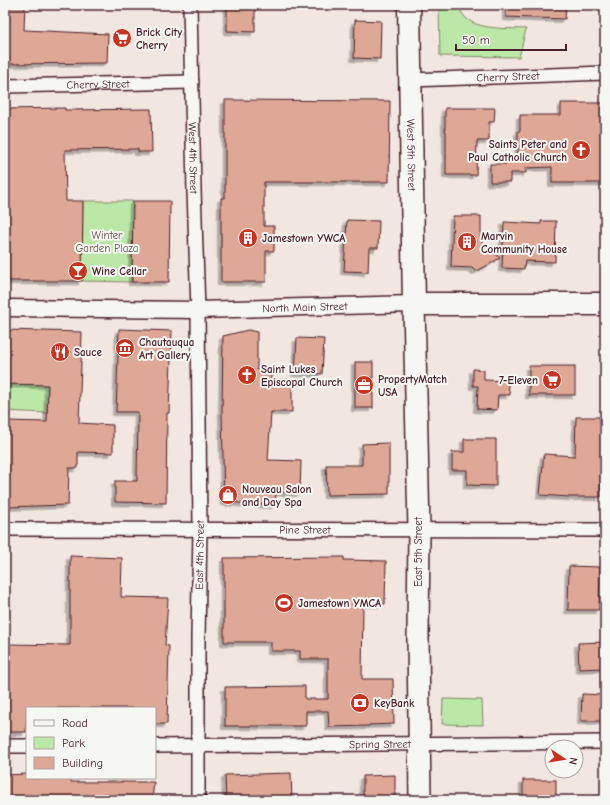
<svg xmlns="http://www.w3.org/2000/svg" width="610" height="805" viewBox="0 0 610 805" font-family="'Comic Neue',sans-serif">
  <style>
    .green { fill: #bbe8a6; stroke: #828468 }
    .building { fill: #dfa896; stroke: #4a1f2b; filter: url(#shadow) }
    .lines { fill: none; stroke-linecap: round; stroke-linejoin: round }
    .minor-casing { stroke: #4a1f2b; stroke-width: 16 }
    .tertiary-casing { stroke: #4a1f2b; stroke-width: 19 }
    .primary-casing { stroke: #4a1f2b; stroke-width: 24 }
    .trunk-casing { stroke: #4a1f2b; stroke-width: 25 }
    .minor { stroke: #f6f6f2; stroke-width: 13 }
    .tertiary { stroke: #f6f6f2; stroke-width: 16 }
    .primary { stroke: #f6f6f2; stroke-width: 21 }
    .trunk { stroke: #f6f6f2; stroke-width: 22 }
    .labels { text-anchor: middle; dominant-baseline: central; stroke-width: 4; stroke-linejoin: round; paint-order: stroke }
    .poi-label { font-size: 11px; font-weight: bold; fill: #4a1f2b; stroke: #f6f6f2; text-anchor: start }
    .street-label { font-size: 11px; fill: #4a1f2b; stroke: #f6f6f2 }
    .park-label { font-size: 11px; fill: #66514a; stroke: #f6f6f2 }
  </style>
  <defs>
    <filter id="shadow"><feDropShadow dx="-3.5" dy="3.5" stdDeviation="0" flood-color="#0004"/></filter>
  </defs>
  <rect width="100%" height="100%" fill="#f1e6e0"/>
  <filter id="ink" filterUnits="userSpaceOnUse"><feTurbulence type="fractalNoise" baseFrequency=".025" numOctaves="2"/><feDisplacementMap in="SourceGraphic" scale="8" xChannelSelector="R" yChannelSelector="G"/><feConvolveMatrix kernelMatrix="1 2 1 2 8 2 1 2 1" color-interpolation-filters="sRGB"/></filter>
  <g filter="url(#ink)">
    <g class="green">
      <path d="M439,5H460C461,32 508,28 526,29L519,57L440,56Z"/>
      <polygon points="83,201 133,201 132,282 82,281"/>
      <polygon points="5,384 48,385 47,413 5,411"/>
      <polygon points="443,699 482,700 483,725 442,724"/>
    </g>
    <g class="building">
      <polygon points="5,5 25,5 24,30 108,34 107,63 5,64"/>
      <polygon points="227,5 255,5 255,32 227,31"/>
      <polygon points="506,5 566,5 565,19 506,17"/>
      <polygon points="355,20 381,21 380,59 354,58"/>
      <polygon points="225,100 390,101 389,182 264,182 264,226 274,226 274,251 266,251 266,282 221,282 221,198 225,198"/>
      <polygon points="561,103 603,103 603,138 605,138 605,167 603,167 603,183 552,183 552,167 526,168 526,173 510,173 510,182 490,182 490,164 506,164 506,157 518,156 518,131 520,131 520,115 561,115"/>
      <polygon points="65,108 65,110 151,109 152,152 138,152 138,149 65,150 66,201 83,201 82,281 5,281 5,109"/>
      <polygon points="445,108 495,108 494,122 489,122 489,141 477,141 476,175 446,175 446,131 445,131"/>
      <polygon points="133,201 170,201 169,282 132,282"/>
      <polygon points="453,216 481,216 481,241 500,258 479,270 475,271 472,268 451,267"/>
      <polygon points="347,220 379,221 378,248 369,248 368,272 344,271"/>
      <polygon points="541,221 556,221 555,262 525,261 524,269 502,268 504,222 541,224"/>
      <polygon points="119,329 172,331 169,413 167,413 166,503 115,502 115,481 137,481 138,412 116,412"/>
      <polygon points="5,330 82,332 79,423 113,425 113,453 78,452 78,468 69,468 68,505 5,507 5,421 47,422 48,385 5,384"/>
      <polygon points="248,330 257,332 257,370 271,370 271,379 292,380 292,412 271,412 268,460 301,461 300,493 276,492 275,505 224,502 222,412 223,336"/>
      <polygon points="297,338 324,339 322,374 295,373"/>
      <rect x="355" y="362" width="18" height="46"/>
      <rect x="529" y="366" width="46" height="29"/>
      <polygon points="473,369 484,370 484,380 507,381 510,395 498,395 497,410 477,409 478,386 473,386"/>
      <polygon points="576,417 605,417 605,472 601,472 601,497 569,497 540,495 544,454 575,456"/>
      <polygon points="464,439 496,439 496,486 467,485 467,470 452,470 452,452 464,452"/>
      <polygon points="389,443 389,494 327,495 326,465 362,465 362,444"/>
      <polygon points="70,556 122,558 121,597 168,598 165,645 169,646 167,724 155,724 155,708 27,708 26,732 5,732 5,644 70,645"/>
      <polygon points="344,557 344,560 386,561 385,604 363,604 362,679 393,679 394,724 369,725 369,726 329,727 328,711 306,711 306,726 225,726 225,687 305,686 305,699 328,699 328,659 300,659 300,651 271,651 271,642 224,642 224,558"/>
      <polygon points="569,566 600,567 599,610 568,610"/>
      <polygon points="605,642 605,668 579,669 578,643"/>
      <polygon points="582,694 605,695 605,721 581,721"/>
      <polygon points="291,773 292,800 226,800 225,775"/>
      <polygon points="27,774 27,778 71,778 71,782 154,782 152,800 5,800 5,775"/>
      <polygon points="395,775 395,800 363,800 363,776"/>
      <rect x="523" y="780" width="33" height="20"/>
    </g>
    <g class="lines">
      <defs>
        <g id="minor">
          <path id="s1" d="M190,5L194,190L198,310L200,530L198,638V800"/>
          <path id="s2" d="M410,80L605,73"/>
          <path id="s3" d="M5,86L192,82"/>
          <path id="s4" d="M5,529L605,530"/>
          <polyline points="5,746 27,746"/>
          <path id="s5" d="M155,746L605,742"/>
        </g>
        <g id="tertiary">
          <path id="s6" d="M5,308L198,310L414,304"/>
        </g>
        <polyline id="primary" points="414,304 419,530 418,637 420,800"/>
        <g id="trunk">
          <path id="s7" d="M409,5L414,304H605"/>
        </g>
      </defs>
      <use href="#minor" class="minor-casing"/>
      <use href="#tertiary" class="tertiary-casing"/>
      <use href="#primary" class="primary-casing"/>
      <use href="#trunk" class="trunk-casing"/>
      <use href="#minor" class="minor"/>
      <use href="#tertiary" class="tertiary"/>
      <use href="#primary" class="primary"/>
      <use href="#trunk" class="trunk"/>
    </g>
  </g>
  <defs>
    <symbol id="supermarket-disc" viewBox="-11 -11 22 22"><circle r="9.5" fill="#c8321e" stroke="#f6f6f2"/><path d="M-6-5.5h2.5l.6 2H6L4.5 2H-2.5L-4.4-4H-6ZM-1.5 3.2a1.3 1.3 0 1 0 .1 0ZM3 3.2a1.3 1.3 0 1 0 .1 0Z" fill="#fff"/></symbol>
    <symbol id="church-disc" viewBox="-11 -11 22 22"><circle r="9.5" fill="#c8321e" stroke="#f6f6f2"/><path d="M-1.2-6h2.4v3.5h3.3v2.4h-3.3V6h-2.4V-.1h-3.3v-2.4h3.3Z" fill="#fff"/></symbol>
    <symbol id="building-disc" viewBox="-11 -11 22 22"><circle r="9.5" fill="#c8321e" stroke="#f6f6f2"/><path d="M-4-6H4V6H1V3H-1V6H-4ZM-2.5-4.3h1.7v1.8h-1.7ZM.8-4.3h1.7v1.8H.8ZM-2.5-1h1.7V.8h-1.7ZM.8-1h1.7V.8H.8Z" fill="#fff"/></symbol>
    <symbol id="bar-disc" viewBox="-11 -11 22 22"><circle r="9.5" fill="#c8321e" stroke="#f6f6f2"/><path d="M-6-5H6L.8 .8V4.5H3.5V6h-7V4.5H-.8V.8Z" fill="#fff"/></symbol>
    <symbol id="museum-disc" viewBox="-11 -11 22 22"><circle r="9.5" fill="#c8321e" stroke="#f6f6f2"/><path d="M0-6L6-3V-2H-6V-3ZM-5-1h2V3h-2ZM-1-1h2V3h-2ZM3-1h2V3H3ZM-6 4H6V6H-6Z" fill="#fff"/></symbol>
    <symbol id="restaurant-disc" viewBox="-11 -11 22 22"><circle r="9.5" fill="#c8321e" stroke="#f6f6f2"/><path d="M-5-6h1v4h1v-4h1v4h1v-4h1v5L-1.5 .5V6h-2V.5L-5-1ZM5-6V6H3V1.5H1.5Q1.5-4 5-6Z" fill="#fff"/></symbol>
    <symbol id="office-disc" viewBox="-11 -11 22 22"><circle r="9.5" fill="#c8321e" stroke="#f6f6f2"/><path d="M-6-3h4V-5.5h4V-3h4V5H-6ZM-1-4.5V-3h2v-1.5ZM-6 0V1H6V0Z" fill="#fff"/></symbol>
    <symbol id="shop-disc" viewBox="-11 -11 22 22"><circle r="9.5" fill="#c8321e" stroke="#f6f6f2"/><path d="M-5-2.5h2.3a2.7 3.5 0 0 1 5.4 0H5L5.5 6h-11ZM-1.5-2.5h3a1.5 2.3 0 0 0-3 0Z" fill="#fff"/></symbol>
    <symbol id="stadium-disc" viewBox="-11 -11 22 22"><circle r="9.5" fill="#c8321e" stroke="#f6f6f2"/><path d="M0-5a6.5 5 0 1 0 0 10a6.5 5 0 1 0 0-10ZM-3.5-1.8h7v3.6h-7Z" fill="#fff"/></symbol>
    <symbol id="bank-disc" viewBox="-11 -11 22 22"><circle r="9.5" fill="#c8321e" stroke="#f6f6f2"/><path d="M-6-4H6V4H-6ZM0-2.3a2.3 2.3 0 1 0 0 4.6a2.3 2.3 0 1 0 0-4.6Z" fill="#fff"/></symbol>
  </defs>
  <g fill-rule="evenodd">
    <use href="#supermarket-disc" x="111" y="27" width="22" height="22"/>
    <use href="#church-disc" x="570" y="139" width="22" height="22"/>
    <use href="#building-disc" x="237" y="227" width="22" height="22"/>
    <use href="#building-disc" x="456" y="231" width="22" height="22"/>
    <use href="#bar-disc" x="67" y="260" width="22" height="22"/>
    <use href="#museum-disc" x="114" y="337" width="22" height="22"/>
    <use href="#restaurant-disc" x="49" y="341" width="22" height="22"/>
    <use href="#church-disc" x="236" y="364" width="22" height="22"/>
    <use href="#supermarket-disc" x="541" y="369" width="22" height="22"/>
    <use href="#office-disc" x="353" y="374" width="22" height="22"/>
    <use href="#shop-disc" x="217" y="484" width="22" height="22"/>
    <use href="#stadium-disc" x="273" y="592" width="22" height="22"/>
    <use href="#bank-disc" x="349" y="692" width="22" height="22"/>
  </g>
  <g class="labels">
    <g class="poi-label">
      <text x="136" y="32">Brick City<tspan x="136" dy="13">Cherry</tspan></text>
      <text x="567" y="144" text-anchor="end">Saints Peter and<tspan x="567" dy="13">Paul Catholic Church</tspan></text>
      <text x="481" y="236">Marvin<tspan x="481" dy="13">Community House</tspan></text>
      <text x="262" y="238">Jamestown YWCA</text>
      <text x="92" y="271">Wine Cellar</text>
      <text x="139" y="342">Chautauqua<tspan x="139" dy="13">Art Gallery</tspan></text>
      <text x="74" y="352">Sauce</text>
      <text x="261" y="369">Saint Lukes<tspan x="261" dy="13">Episcopal Church</tspan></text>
      <text x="378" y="379">PropertyMatch<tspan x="378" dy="13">USA</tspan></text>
      <text x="538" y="380" text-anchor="end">7-Eleven</text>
      <text x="242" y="489">Nouveau Salon<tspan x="242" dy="13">and Day Spa</tspan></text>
      <text x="298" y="603">Jamestown YMCA</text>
      <text x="374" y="703">KeyBank</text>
    </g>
    <g class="street-label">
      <text stroke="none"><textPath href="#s2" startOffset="98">Cherry Street</textPath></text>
      <text stroke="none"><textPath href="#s3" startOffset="93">Cherry Street</textPath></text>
      <text stroke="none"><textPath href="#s7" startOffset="150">West 5th Street</textPath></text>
      <text stroke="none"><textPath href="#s1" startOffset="153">West 4th Street</textPath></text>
      <text stroke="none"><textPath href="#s6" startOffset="300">North Main Street</textPath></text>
      <text stroke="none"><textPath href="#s4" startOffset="300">Pine Street</textPath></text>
      <text transform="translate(418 552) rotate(-90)">East 5th Street</text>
      <text transform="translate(200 555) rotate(-89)">East 4th Street</text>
      <text stroke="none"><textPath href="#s5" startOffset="225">Spring Street</textPath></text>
    </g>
    <g class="park-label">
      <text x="107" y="235">Winter<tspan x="107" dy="13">Garden Plaza</tspan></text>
    </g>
  </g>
  <rect width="610" height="805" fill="none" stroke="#f6f6f2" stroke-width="20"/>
  <rect x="10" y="10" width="590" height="785" fill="none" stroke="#4a1f2b" stroke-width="1.5" filter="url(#ink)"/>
  <rect x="26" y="707" width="130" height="72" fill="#f6f6f2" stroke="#b1a0a2"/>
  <rect x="34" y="720" width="20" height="6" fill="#f6f6f2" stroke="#b1a0a2"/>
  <text x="62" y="727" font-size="12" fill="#4a1f2b">Road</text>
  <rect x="34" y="737" width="20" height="12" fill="#bbe8a6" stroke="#b1a0a2"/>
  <text x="62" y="747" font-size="12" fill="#4a1f2b">Park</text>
  <rect x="34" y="757" width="20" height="12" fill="#dfa896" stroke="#b1a0a2"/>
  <text x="62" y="767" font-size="12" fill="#4a1f2b">Building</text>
  <g transform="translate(564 759) rotate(102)"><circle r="19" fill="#f6f6f2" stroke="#b1a0a2"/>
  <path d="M0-3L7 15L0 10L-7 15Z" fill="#c8321e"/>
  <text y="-6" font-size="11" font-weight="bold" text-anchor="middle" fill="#4a1f2b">N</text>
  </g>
  <path d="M456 44v6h110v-6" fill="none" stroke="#4a1f2b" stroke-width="2"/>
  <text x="462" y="44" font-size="12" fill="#4a1f2b" stroke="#f6f6f2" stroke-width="3" paint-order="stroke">50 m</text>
</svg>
